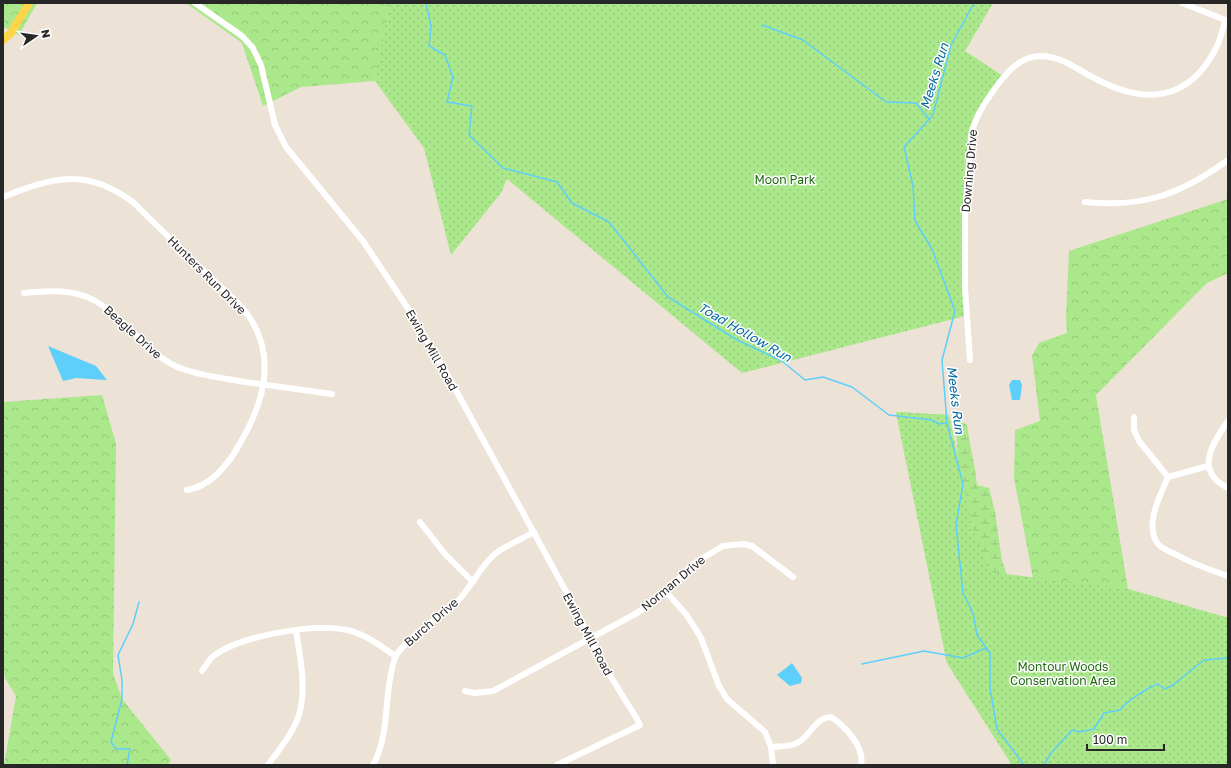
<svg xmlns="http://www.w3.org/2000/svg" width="1231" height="768" viewBox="0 0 1231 768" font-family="'Golos Text',sans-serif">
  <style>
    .forest { fill: url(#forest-crowns) }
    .wetland { fill: url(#wetland-marsh) }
    .park { fill: url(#park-dots) }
    .water { fill: #5dcffa }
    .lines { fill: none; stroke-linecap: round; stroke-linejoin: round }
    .stream { stroke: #5dcffa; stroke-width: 1.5 }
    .minor { stroke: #fff; stroke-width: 6 }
    .major { stroke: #fed549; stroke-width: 8 }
    .labels { text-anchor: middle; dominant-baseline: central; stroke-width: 3; stroke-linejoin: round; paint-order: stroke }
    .street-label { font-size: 12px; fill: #272727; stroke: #fff }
    .park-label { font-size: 12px; fill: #236912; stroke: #fff }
    .water-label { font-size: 13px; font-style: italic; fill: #0169a1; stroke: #fff }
  </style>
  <defs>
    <pattern id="forest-crowns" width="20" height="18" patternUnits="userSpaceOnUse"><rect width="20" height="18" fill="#abe88c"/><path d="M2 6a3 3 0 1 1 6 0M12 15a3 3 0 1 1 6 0" fill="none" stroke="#93c779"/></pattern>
    <pattern id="wetland-marsh" width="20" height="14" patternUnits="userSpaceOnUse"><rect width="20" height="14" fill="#abe88c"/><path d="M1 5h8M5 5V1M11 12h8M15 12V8" fill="none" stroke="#93c779"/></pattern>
    <pattern id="park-dots" width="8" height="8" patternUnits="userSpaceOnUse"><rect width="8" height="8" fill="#abe88c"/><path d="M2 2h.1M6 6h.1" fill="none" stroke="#93c779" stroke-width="1.8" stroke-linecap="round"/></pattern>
  </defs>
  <rect width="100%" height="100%" fill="#ece2d6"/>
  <g class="forest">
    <polygon points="3,3 37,3 19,35 3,27"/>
    <polygon points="186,3 391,3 375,81 301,87 263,106 242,43"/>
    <polygon points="1228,199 1228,273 1207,283 1096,395 1128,589 1228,618 1228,765 1012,765 947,663 896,412 949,415 974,533 988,572 1033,578 1014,478 1015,430 1040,421 1032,356 1039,343 1067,333 1066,317 1069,251"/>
    <polygon points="102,395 116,444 113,673 122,699 171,760 168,765 4,765 16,696 5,678 3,666 3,402"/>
  </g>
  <path class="wetland" d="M960,421L967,425C970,446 975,465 977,485L989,488L995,512L1002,561L1013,592L995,627L962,518L956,431Z"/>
  <g class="park">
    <polygon points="390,3 993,3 965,51 1006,78 970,130 965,316 742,373 507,179 501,193 451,255 424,148 375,81"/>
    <polygon points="896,412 949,415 974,533 989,572 1128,589 1228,618 1228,765 1012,765 947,663"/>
  </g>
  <g class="water">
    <polygon points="48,346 96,366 107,380 76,378 63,381"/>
    <polygon points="1012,380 1020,380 1022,385 1020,400 1012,400 1009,385"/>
    <polygon points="792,663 802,678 801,683 790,686 777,675"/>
  </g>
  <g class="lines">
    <g class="stream">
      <polyline points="426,3 431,26 429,46 445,55 453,77 447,102 472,106 469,135 503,168 557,182 572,203 609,222 668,297 737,340 782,361 805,380 823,377 852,387 889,415 932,420 939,424 947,423"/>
      <polyline points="974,3 951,45 933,115 904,147 913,186 915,221 932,249 955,311 942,360 947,423 963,484 956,525 963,593 973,613 977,635 990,653 990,688 997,729 1024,765"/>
      <polyline points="762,25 803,40 886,102 916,103 929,119"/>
      <polyline points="862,664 924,651 963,658 986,648"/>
      <polyline points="127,765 130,749 116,749 111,742 122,699 122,680 118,655 133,624 139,602"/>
      <path d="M1044,765L1051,753L1072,730L1080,732L1094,729L1104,713L1120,710C1127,701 1147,688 1158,684L1165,689L1173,685L1204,660L1228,658"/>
    </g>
    <g class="minor">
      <polyline points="195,3 242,36 253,48 261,65 275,125 286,147 363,241 409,310 447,374 568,595 606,669 637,719 640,725 557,765"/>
      <polyline points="1182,3 1228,21"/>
      <path d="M3,197C54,177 87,167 134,203C158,227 183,251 208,275C222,289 242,304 252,321C275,360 264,401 243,438C232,459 213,486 187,490"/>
      <path d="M1085,202C1144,208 1181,194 1228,160"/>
      <path d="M24,293C85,286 99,298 141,340C153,351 164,362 180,368C201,376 223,378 245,382C274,386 303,390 332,394"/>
      <path d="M970,360L965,288V214L971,136C975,115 987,100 999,83C1010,69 1021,57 1040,56C1063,56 1079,71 1098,80C1145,104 1187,101 1214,52C1220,43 1222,31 1225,21"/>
      <polyline points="1134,417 1134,430 1139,441 1168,477"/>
      <path d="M1228,421C1212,444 1194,471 1228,488"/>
      <path d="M1208,466L1168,477C1160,496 1144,525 1158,544C1162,549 1171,552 1177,555C1193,564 1210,570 1228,576"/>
      <polyline points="420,522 445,554 473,582"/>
      <polyline points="666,592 686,614 701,638 719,686 727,699 765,732 771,747 773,765"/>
      <path d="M202,671C205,667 208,662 211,658C237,636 313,623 347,630C365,634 381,646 395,656"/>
      <polyline points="465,691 474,693 493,691 637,613 666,592 693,564 723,546 743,544 752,546 793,577"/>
      <path d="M771,747C779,746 790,747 797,743C811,736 814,718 831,717C845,726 865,747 861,765"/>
      <path d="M268,765C279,750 293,733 299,715C307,687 300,658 296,630"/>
      <path d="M373,765C391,733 383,692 395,658C401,642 443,614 458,601C472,586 480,566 496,553C507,545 522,539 534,532"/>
    </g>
    <polyline class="major" points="3,40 11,33 29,3"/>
  </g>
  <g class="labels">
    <g class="street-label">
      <text transform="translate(969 171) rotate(-85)">Downing Drive</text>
      <text transform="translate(207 275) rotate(45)">Hunters Run Drive</text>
      <text transform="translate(133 332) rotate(42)">Beagle Drive</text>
      <text transform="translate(432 350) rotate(60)">Ewing Mill Road</text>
      <text transform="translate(673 583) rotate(-40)">Norman Drive</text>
      <text transform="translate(431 622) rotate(-41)">Burch Drive</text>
      <text transform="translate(588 634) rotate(62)">Ewing Mill Road</text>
    </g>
    <g class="park-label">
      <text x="785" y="179">Moon Park</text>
      <text x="1063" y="666">Montour Woods<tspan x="1063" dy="14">Conservation Area</tspan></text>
    </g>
    <g class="water-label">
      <text transform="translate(934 76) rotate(-73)">Meeks Run</text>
      <text transform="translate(745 332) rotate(30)">Toad Hollow Run</text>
      <text transform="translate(956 400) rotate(83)">Meeks Run</text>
    </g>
  </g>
  <rect width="1231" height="768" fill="none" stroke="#272727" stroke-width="8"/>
  <g transform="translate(36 36) rotate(77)" stroke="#ffffff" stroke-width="3" paint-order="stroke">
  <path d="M0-3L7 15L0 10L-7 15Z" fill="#272727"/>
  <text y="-6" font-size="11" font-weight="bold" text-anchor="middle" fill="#272727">N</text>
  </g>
  <path d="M1087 744v6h77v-6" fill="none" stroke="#272727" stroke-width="2"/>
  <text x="1093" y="744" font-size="12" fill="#272727" stroke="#ffffff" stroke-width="3" paint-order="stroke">100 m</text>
</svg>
